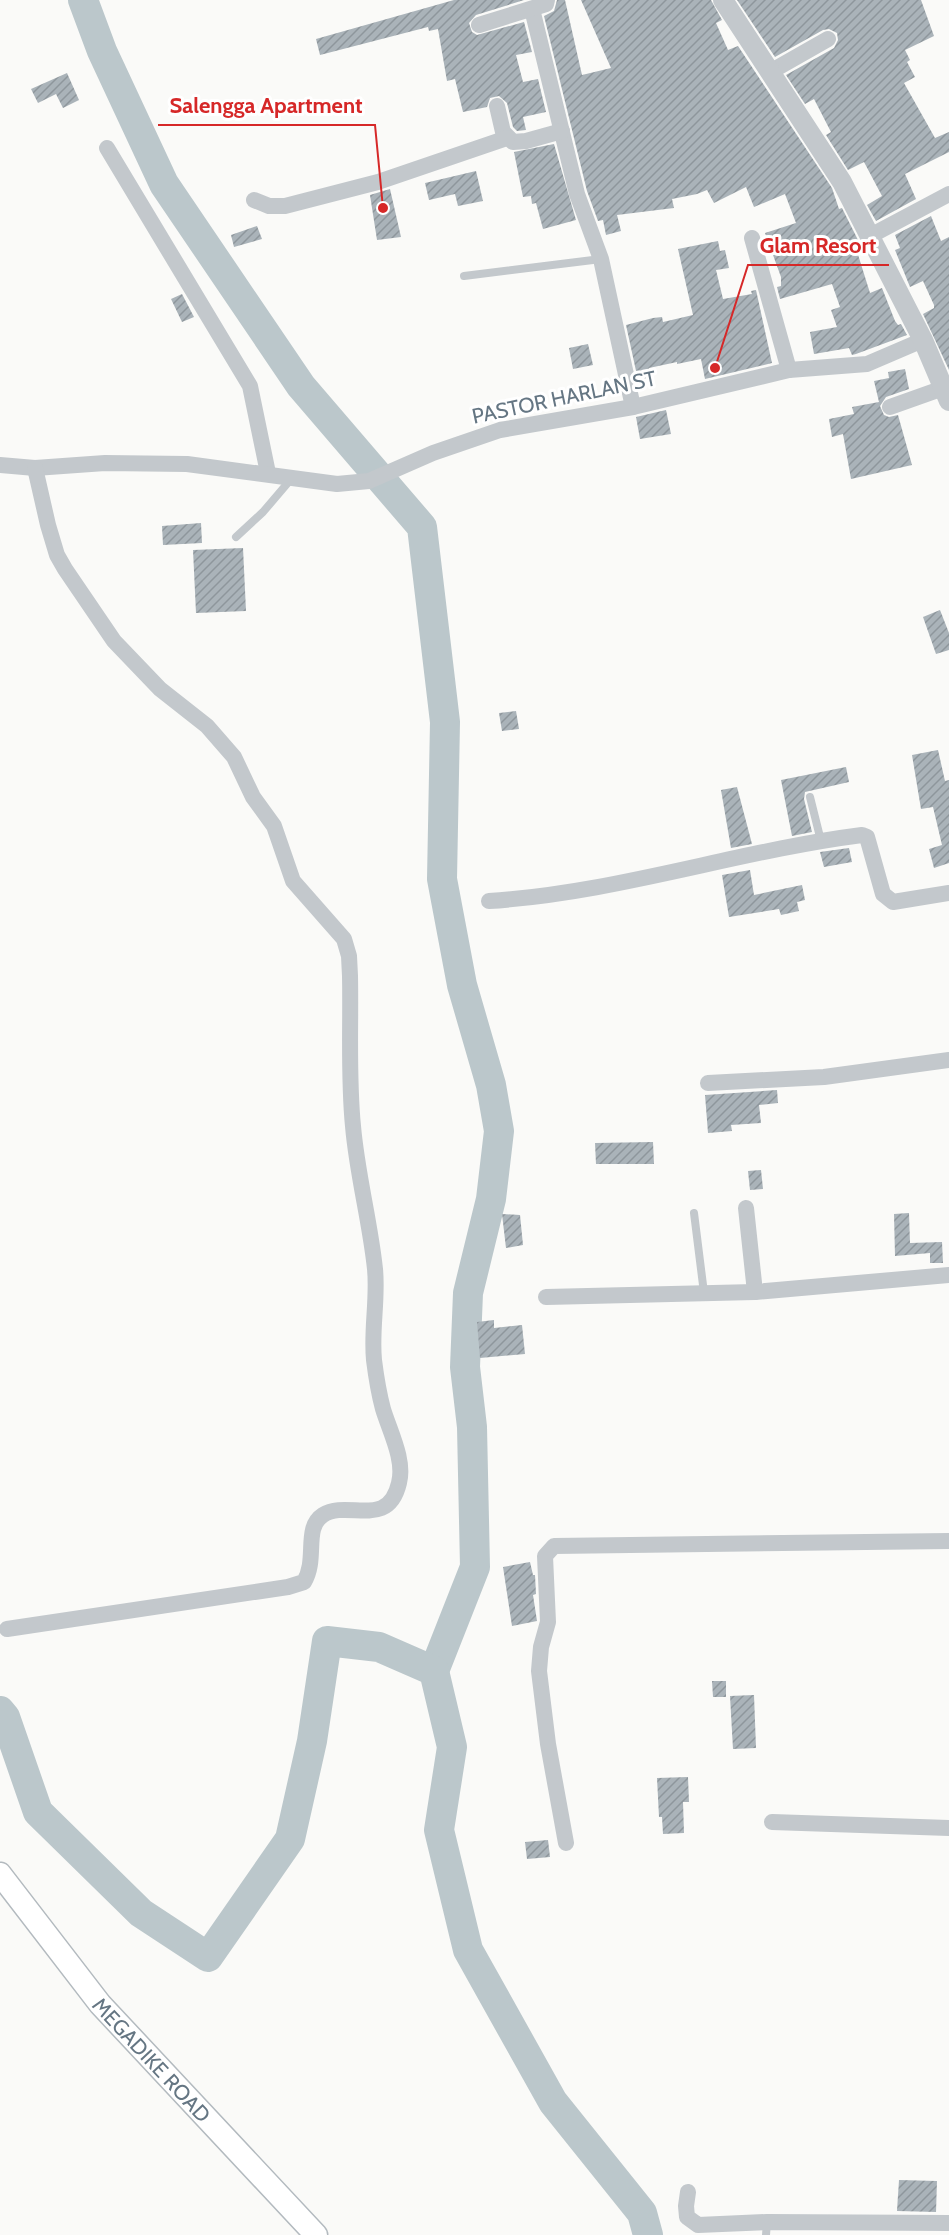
<svg xmlns="http://www.w3.org/2000/svg" width="949" height="2235" viewBox="0 0 949 2235" font-family="Cabin,sans-serif">
  <style>
    .lines { fill: none; stroke-linecap: round; stroke-linejoin: round }
    .river { stroke: #bbc7cb; stroke-width: 30 }
    .building { fill: url(#building-hatch) }
    .secondary-casing { stroke: #b3babf; stroke-width: 25 }
    .service { stroke: #c3c8cc; stroke-width: 8 }
    .minor { stroke: #c3c8cc; stroke-width: 16 }
    .tertiary { stroke: #c3c8cc; stroke-width: 20 }
    .secondary { stroke: #fff; stroke-width: 22 }
    .labels { text-anchor: middle; dominant-baseline: central; stroke-width: 6; stroke-linejoin: round; paint-order: stroke }
    .street-label { font-size: 21px; fill: #657683; stroke: #fff }
    .leader { fill: none; stroke: #d62828; stroke-width: 2 }
    .callout-dot { fill: #d62828; stroke: #fff; stroke-width: 2 }
    .callout-label { font-size: 22px; text-anchor: middle; font-weight: bold; fill: #d62828; stroke: #fff; stroke-width: 6; stroke-linejoin: round; paint-order: stroke }
  </style>
  <defs>
    <pattern id="building-hatch" width="6" height="6" patternUnits="userSpaceOnUse" patternTransform="scale(1.5)"><rect width="6" height="6" fill="#aab3b9"/><path d="M-1 1l2-2M0 6l6-6M5 7l2-2" fill="none" stroke="#8e969c"/></pattern>
  </defs>
  <rect width="100%" height="100%" fill="#fafaf8"/>
  <g class="lines">
    <g class="river">
      <polyline points="83,0 102,51 164,184 301,386 422,527 445,722 442,879 462,985 491,1085 499,1131 491,1199 468,1293 465,1367 472,1427 475,1567 434,1671"/>
      <polyline points="0,1711 5,1717 38,1812 141,1913 208,1957 290,1839 312,1741 327,1641 379,1647 434,1671 452,1747 439,1830 468,1950 553,2102 642,2213 648,2235"/>
    </g>
  </g>
  <g class="building">
    <polygon points="454,0 524,0 476,15 469,23 472,32 477,35 524,22 532,52 516,55 523,82 538,79 546,112 523,117 526,130 517,131 513,127 507,103 499,96 490,98 487,107 463,112 455,79 447,81 438,29 429,31 428,27 320,55 316,39"/>
    <polygon points="557,0 565,0 582,75 611,68 581,0 711,0 722,20 716,23 728,50 738,46 832,188 839,209 842,208 860,244 855,245 870,293 882,288 895,321 898,325 901,324 907,335 856,354 852,355 849,348 814,354 810,332 837,327 831,310 840,307 832,284 780,299 777,287 781,286 781,277 765,233 796,223 785,194 754,207 746,187 714,203 707,190 697,194 672,199 674,208 617,215 621,231 606,235 603,220 598,221 587,191 544,16 554,11"/>
    <polygon points="737,0 921,0 934,36 905,50 910,60 907,62 915,77 904,83 935,138 949,132 949,152 905,174 916,199 876,221 867,205 882,196 864,162 848,170 826,135 831,132 814,99 805,104 786,75 834,48 838,40 837,33 829,29 823,30 775,57"/>
    <polygon points="67,73 79,100 63,108 56,94 38,103 31,89"/>
    <polygon points="554,144 576,220 543,229 536,203 532,204 531,196 523,197 514,152"/>
    <polygon points="476,171 483,201 458,206 455,194 429,200 425,183"/>
    <polygon points="390,189 401,237 377,240 370,195"/>
    <polygon points="931,216 941,241 949,237 949,370 923,314 934,308 934,305 923,281 910,287 895,250 900,248 895,235"/>
    <polygon points="257,226 262,239 234,247 231,235"/>
    <polygon points="718,241 720,251 725,250 729,268 716,270 723,299 752,294 751,291 756,290 772,363 705,379 701,359 677,364 677,362 649,368 651,377 638,380 626,325 653,318 662,317 663,322 693,315 678,249"/>
    <polygon points="182,294 194,317 182,322 171,299"/>
    <polygon points="588,344 593,365 573,369 569,348"/>
    <polygon points="905,369 909,389 886,397 880,406 884,415 889,417 898,415 912,465 851,479 843,434 832,437 829,419 854,414 852,407 879,402 874,381 889,378 888,372"/>
    <polygon points="666,410 671,434 640,439 636,417"/>
    <polygon points="201,523 202,543 163,545 162,526"/>
    <polygon points="243,548 246,611 196,613 193,550"/>
    <polygon points="940,610 949,633 949,650 936,654 923,617"/>
    <polygon points="516,711 519,729 502,731 499,713"/>
    <polygon points="938,750 945,781 949,780 949,863 934,868 929,849 942,845 933,807 921,809 912,755"/>
    <polygon points="846,767 849,782 805,792 804,799 812,832 792,836 781,780"/>
    <polygon points="737,787 752,844 731,848 721,790"/>
    <polygon points="849,848 852,862 824,867 820,852"/>
    <polygon points="750,870 754,895 802,885 805,900 797,902 799,911 781,915 779,909 729,917 722,875"/>
    <polygon points="777,1090 778,1103 759,1105 761,1123 731,1125 732,1131 708,1133 705,1095"/>
    <polygon points="653,1142 654,1164 596,1164 595,1143"/>
    <polygon points="761,1170 763,1189 750,1190 748,1171"/>
    <polygon points="909,1213 910,1243 942,1242 943,1263 930,1263 930,1253 895,1256 894,1214"/>
    <polygon points="502,1214 520,1215 523,1245 506,1248"/>
    <polygon points="494,1320 494,1328 522,1325 525,1354 480,1358 477,1322"/>
    <polygon points="530,1562 533,1575 535,1575 536,1594 533,1595 537,1621 512,1626 503,1567"/>
    <polygon points="712,1681 726,1681 726,1697 713,1697"/>
    <polygon points="754,1695 756,1748 733,1749 730,1696"/>
    <polygon points="688,1777 689,1802 683,1802 684,1833 663,1834 662,1817 659,1817 657,1778"/>
    <polygon points="548,1840 550,1857 527,1859 525,1842"/>
    <polygon points="899,2180 937,2181 936,2212 897,2211"/>
  </g>
  <g class="lines">
    <defs>
      <g id="secondary">
        <path id="s1" d="M0,1874L100,2004L316,2235"/>
      </g>
    </defs>
    <use href="#secondary" class="secondary-casing"/>
    <g class="service">
      <polyline points="464,276 601,259"/>
      <polyline points="236,537 263,512 292,478"/>
      <polyline points="810,797 821,841"/>
      <polyline points="694,1213 704,1293"/>
      <polyline points="766,2235 767,2222"/>
    </g>
    <g class="minor">
      <polyline points="532,9 577,194 601,259 633,407"/>
      <polyline points="479,25 546,4 547,0"/>
      <polyline points="770,72 828,39"/>
      <polyline points="497,106 503,132 513,142 526,141 562,131"/>
      <polyline points="107,148 250,386 268,473"/>
      <polyline points="254,200 269,206 285,206 378,182 507,138"/>
      <polyline points="870,236 949,194"/>
      <polyline points="752,238 789,370"/>
      <polyline points="890,407 949,386"/>
      <polyline points="0,465 35,468 105,463 187,464 337,484 369,481 433,453 500,430 633,407 789,370 867,364 923,340"/>
      <path d="M489,901C616,893 737,851 862,835L867,837L883,894L893,902L949,893"/>
      <polyline points="708,1083 824,1077 949,1060"/>
      <polyline points="746,1208 755,1292"/>
      <polyline points="546,1297 755,1292 949,1275"/>
      <path d="M7,1629L288,1587L304,1582C318,1559 303,1528 323,1515C348,1499 388,1530 399,1483C405,1460 390,1432 383,1409C379,1394 376,1376 374,1360C371,1330 378,1299 375,1269C370,1221 357,1174 353,1126C348,1076 351,1025 350,976L349,956L344,939L293,881L274,826L253,797L234,757L207,726L160,689L114,641L65,569L57,555L48,525L35,468"/>
      <polyline points="772,1822 949,1828"/>
      <polyline points="566,1843 548,1744 539,1671 541,1647 548,1622 545,1556 554,1546 949,1541"/>
      <polyline points="688,2192 686,2206 687,2217 698,2225 767,2222 949,2223"/>
    </g>
    <polyline class="tertiary" points="723,0 842,182 923,340 949,401"/>
    <use href="#secondary" class="secondary"/>
  </g>
  <g class="labels">
    <g class="street-label">
      <text transform="translate(564 397) rotate(-12)">PASTOR HARLAN ST</text>
      <text stroke="none"><textPath href="#s1" startOffset="240">MEGADIKE ROAD</textPath></text>
    </g>
  </g>
  <path class="leader" d="M383 208L375 125H158M715 368L748 265H889"/>
  <g class="callout-dot">
    <circle cx="383" cy="208" r="6"/>
    <circle cx="715" cy="368" r="6"/>
  </g>
  <g class="callout-label">
    <text x="266" y="113">Salengga Apartment</text>
    <text x="818" y="253">Glam Resort</text>
  </g>
</svg>
